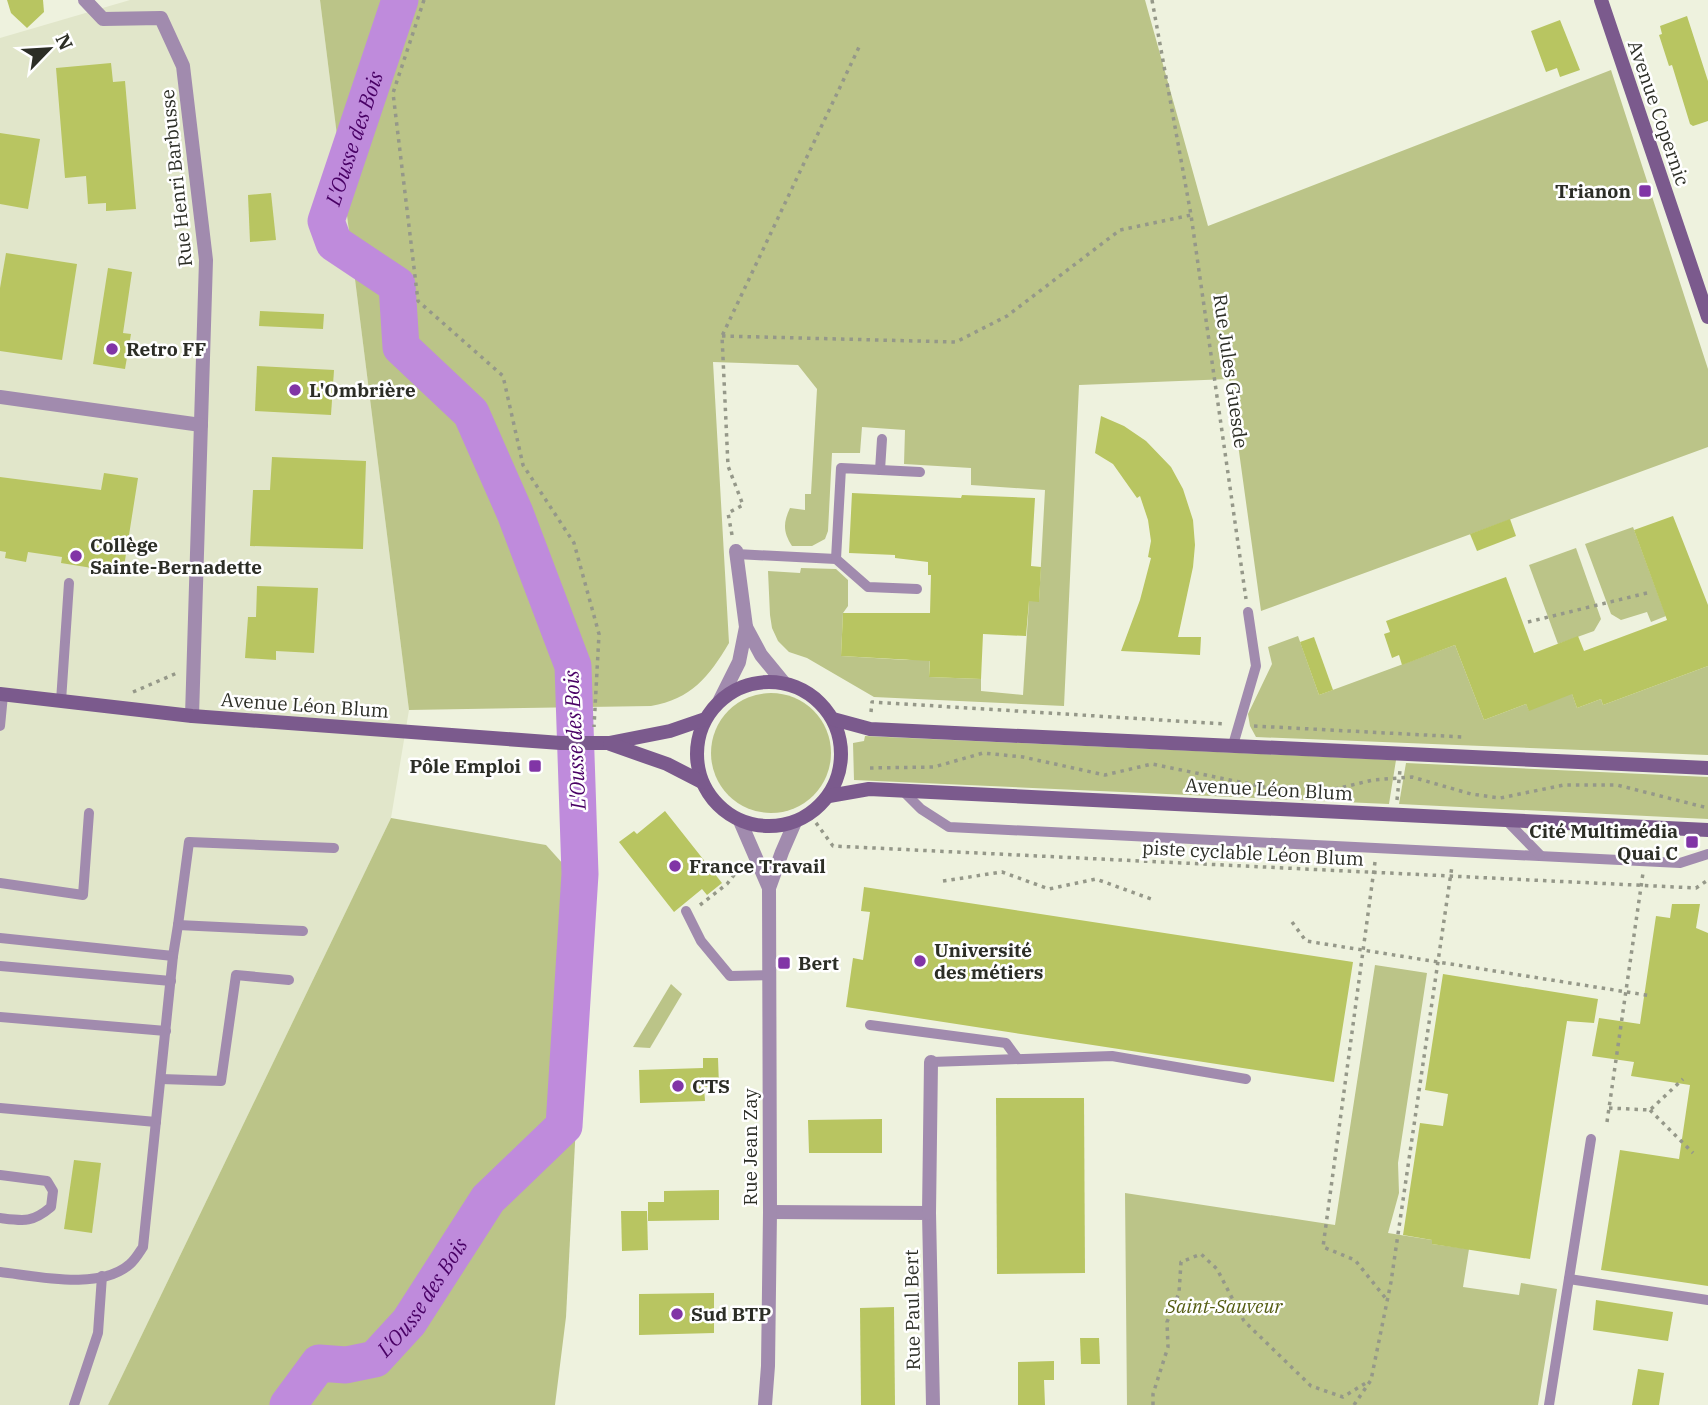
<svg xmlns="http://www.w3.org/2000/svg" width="1708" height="1405" viewBox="0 0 1708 1405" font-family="'IBM Plex Serif',serif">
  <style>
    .built { fill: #e1e6ca }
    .green { fill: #bbc488 }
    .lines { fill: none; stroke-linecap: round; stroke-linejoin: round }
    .river { stroke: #bf8bdc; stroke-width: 37 }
    .building { fill: #b8c561 }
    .path { stroke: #959889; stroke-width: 3.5; stroke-dasharray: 3.5 5; stroke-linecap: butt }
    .lane { stroke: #a18bae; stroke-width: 10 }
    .street { stroke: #a18bae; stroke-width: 14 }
    .secondary { stroke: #7b5a8d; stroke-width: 14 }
    .poi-dot { fill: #8135a6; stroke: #fff; stroke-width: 2.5 }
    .labels { text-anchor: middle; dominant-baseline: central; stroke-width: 5; stroke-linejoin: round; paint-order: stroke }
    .street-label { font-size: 19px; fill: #2c2e26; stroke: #fff }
    .poi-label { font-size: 19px; font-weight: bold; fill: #2c2e26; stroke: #fff; text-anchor: start }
    .park-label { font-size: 19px; font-style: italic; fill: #545c12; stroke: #fff }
    .water-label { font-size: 21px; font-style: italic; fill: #490065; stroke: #fff }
  </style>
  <rect width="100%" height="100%" fill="#eef2de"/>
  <polygon class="built" points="130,0 320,0 409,710 391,818 108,1405 0,1405 0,38"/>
  <g class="green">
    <path d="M320,0H1145L1208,226L1611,70L1708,369V447L1261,611L1229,379L1079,385L1064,706L874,697L807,658L789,652L778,641L772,628L770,615L768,571L800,573L801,568L836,569L848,580V606L843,613L841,656L907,660L930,657L929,677L981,679V691L1023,695L1029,601H1039L1045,490L971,485V468L904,464L905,430L862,427L860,453H832L828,531L825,539L812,546H792C783,532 783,523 790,508L805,510V494H811L817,389L798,365L713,362L729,643C709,677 691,699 651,706L409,710Z"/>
    <polygon points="1633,527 1666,616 1651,622 1647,612 1621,620 1611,614 1585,544"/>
    <polygon points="1576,548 1601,619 1594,631 1558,644 1529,565"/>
    <polygon points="1298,636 1319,695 1455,645 1484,720 1526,704 1529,710 1570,688 1577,708 1601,699 1603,705 1708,666 1708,755 1256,737 1250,726 1248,714 1272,664 1268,647"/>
    <circle cx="771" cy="753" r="60"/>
    <polygon points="865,736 1396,760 1389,804 854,780 853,743 864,741"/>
    <polygon points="1406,763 1708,777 1708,819 1399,804"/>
    <polygon points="391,818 546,845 564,865 586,931 566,1317 555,1405 108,1405"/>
    <polygon points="1375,965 1427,973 1398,1163 1399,1193 1388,1233 1432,1240 1432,1244 1469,1249 1463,1287 1519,1295 1521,1283 1557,1289 1538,1405 1127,1405 1125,1193 1335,1225"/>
    <polygon points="671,984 682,994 650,1048 633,1047"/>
  </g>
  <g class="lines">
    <path class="river" id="s1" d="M288,1405L319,1363L346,1365L375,1359L409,1322L488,1199L564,1126L580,874L573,666L515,513L471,413L401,347L397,285L334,243L326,221L400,0"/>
  </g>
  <g class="building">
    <polygon points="7,0 43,0 44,12 27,28 11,13"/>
    <polygon points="1687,16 1708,81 1708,121 1693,126 1690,124 1672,65 1669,66 1659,35 1662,34 1660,26"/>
    <polygon points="1560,20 1580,70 1560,77 1557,68 1546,72 1531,31"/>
    <polygon points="111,63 113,82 125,81 136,209 106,211 106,203 88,204 86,176 65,178 56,68"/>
    <polygon points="0,133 40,139 28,209 0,204"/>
    <polygon points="271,193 276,240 250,242 248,195"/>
    <polygon points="6,253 77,264 62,360 0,351 0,288"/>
    <polygon points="108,268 132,272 123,333 131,334 125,369 93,364"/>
    <polygon points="260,311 324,314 323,329 259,326"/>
    <polygon points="257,366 334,370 331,415 255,411"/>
    <polygon points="1101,416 1124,426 1146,441 1171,467 1183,489 1193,520 1195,545 1193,567 1178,637 1201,637 1200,655 1121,651 1140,600 1151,558 1148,557 1151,541 1148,520 1140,496 1137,498 1113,464 1095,453"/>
    <polygon points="272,457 366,461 363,549 250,546 253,490 270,490"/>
    <polygon points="104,473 138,478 123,573 61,563 62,557 28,552 26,562 5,558 6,552 0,551 0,477 101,490"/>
    <polygon points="852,493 961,498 962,495 1035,498 1031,566 1041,567 1039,602 1029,601 1026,636 983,634 981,679 929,677 930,661 841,656 843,613 930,613 931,575 928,575 928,562 895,558 895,555 849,553"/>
    <polygon points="1673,516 1708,605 1708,666 1603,705 1601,699 1577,708 1572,694 1529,711 1526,704 1484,720 1455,645 1402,665 1399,655 1392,658 1384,634 1390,632 1386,621 1506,577 1534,653 1578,636 1584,651 1667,620 1634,530"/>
    <polygon points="1510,519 1516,536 1477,551 1470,534"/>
    <polygon points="257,586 318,588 314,653 276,651 276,660 245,658 248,617 256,617"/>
    <polygon points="1314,637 1333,690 1319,695 1300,642"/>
    <polygon points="665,811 722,883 707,895 702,889 674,912 619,842 634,831 637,834"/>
    <polygon points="864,887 1353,962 1334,1082 846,1007 853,958 863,960 870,912 861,911"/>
    <polygon points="1672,904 1700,904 1696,928 1708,933 1708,1286 1601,1270 1620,1150 1679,1159 1690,1085 1631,1076 1634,1062 1592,1056 1599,1018 1640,1024 1656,916 1670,918"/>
    <polygon points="1443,974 1598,999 1594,1023 1567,1021 1530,1259 1432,1244 1432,1240 1403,1235 1420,1123 1443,1126 1448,1094 1425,1090"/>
    <polygon points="703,1058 718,1058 719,1086 704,1087 705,1101 640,1103 639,1070 703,1068"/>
    <polygon points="996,1098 1084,1098 1085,1273 997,1274"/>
    <polygon points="882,1119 882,1153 809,1153 808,1120"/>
    <polygon points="74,1160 101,1163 92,1233 64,1229"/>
    <polygon points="719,1190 719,1220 648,1221 648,1202 664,1202 664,1191"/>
    <polygon points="621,1211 647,1211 648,1250 622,1251"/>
    <polygon points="714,1293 714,1333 639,1335 639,1294"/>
    <polygon points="1596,1300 1673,1312 1668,1341 1593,1330"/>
    <polygon points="894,1307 895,1405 861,1405 860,1308"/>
    <polygon points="1080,1338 1099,1338 1100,1364 1081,1364"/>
    <polygon points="1054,1361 1054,1380 1044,1380 1045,1405 1018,1405 1018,1362"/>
    <polygon points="1638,1369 1664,1373 1659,1405 1632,1405"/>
  </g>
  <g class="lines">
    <g class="path">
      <polyline points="424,0 393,93 418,301 503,376 523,465 574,543 599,634 594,727"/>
      <polyline points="1152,0 1191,215 1246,599"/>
      <polyline points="722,336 956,342 1007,316 1120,230 1191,215"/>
      <polyline points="732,535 728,513 743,505 728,466 722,336 860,45"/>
      <polyline points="1528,622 1651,592"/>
      <polyline points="133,692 177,673"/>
      <polyline points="871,712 872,702 1225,724"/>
      <polyline points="1254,726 1463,737"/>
      <polyline points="870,768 934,767 983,753 1023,757 1105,775 1152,764 1279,790"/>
      <polyline points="1318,793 1373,780 1412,777 1471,794 1500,798 1564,785 1617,785 1708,808"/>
      <polyline points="1397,800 1400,770"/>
      <polyline points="811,816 833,846 1696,888 1708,880"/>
      <polyline points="1375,862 1323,1247 1355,1260 1387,1300"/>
      <polyline points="943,881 1002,872 1049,889 1096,879 1151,899"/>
      <polyline points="700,905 727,884 742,865"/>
      <polyline points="1292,922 1306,941 1652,996"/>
      <polyline points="1609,1108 1650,1110 1683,1079"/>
      <polyline points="1650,1110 1693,1153"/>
      <polyline points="1607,1122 1643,873"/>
      <polyline points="1153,1405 1153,1394 1168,1347 1167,1322 1179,1293 1181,1262 1201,1254 1217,1269 1244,1321 1311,1386 1343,1397 1369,1381"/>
      <polyline points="1354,1405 1371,1380 1391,1282 1452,866"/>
    </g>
    <g class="lane">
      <polyline points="880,470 882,439"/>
      <polyline points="736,554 836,559 868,587 917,589"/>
      <polyline points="836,559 841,468 920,472"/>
      <polyline points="61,701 69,583"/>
      <polyline points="0,726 3,695"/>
      <polyline points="1233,745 1256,666 1248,612"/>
      <polyline points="903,791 921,809 949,827 1680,863 1708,854"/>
      <polyline points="1505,819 1540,855"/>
      <polyline points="0,883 83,895 89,813"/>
      <polyline points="686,911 701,941 730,976 770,975"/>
      <polyline points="178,925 189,842 334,848"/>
      <polyline points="0,938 173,956 178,925 303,931"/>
      <polyline points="0,966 171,981"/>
      <polyline points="0,1017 166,1031"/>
      <polyline points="870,1025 1006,1043 1017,1058"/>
      <polyline points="931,1062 1112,1056 1246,1079"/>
      <polyline points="161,1079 221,1081 236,975 289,980"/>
      <polyline points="0,1108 156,1122"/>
      <path d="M0,1175L47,1181L53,1191L51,1207C32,1223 24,1221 0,1218"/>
      <path d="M0,1272C36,1276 100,1291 130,1264C135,1260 139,1253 143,1247L173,956"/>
      <polyline points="1569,1279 1708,1300"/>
      <polyline points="74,1405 98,1333 102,1276"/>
      <polyline points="1549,1405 1591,1139"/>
    </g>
    <g class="street">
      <polyline points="85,0 103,19 161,18 183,66 206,260 192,716"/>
      <polyline points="0,397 201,425"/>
      <polyline points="746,627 761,655 784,683"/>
      <polyline points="720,700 739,662 746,627 736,551"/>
      <polyline points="740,821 769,888"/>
      <polyline points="770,1212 929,1213 933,1405"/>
      <polyline points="929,1213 931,1062"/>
      <polyline points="765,1405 768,1366 770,1212 769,888 782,852 795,822"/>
    </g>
    <g class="secondary">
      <polyline points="1601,0 1708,317"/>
      <circle cx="769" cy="754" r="72"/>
      <polyline points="0,694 192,716 561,743 609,743 670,731 705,719"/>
      <polyline points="833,719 870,729 1708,768"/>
      <polyline points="610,744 667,764 702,782"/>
      <polyline points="829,796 869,789 1708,830"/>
    </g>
  </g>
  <g class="poi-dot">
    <rect x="1638" y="184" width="14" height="14" rx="3.5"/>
    <circle cx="112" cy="349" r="7"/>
    <circle cx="295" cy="390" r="7"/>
    <circle cx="76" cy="556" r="7"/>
    <rect x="528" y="759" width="14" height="14" rx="3.5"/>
    <rect x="1685" y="835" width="14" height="14" rx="3.5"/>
    <circle cx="675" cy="866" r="7"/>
    <circle cx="920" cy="961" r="7"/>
    <rect x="777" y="956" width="14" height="14" rx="3.5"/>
    <circle cx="678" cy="1086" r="7"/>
    <circle cx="677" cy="1314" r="7"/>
  </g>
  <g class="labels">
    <g class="street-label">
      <text transform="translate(1659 113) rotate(71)">Avenue Copernic</text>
      <text transform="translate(176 178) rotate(-96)">Rue Henri Barbusse</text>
      <text transform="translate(1231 371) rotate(82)">Rue Jules Guesde</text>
      <text transform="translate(305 705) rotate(4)">Avenue Léon Blum</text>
      <text transform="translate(1269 789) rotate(3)">Avenue Léon Blum</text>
      <text transform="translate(1253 853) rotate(3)">piste cyclable Léon Blum</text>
      <text transform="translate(750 1147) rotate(-90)">Rue Jean Zay</text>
      <text transform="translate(912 1310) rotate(-91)">Rue Paul Bert</text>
    </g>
    <g class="poi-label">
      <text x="1631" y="191" text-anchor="end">Trianon</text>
      <text x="126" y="349">Retro FF</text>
      <text x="309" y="390">L'Ombrière</text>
      <text x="90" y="545">Collège<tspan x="90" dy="22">Sainte-Bernadette</tspan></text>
      <text x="521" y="766" text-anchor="end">Pôle Emploi</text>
      <text x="1678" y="831" text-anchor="end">Cité Multimédia<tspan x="1678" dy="22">Quai C</tspan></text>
      <text x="689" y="866">France Travail</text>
      <text x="934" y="950">Université<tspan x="934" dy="22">des métiers</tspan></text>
      <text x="798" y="963">Bert</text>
      <text x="692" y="1086">CTS</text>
      <text x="691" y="1314">Sud BTP</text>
    </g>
    <g class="park-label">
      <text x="1224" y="1306">Saint-Sauveur</text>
    </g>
    <g class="water-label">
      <text stroke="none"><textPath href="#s1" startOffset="1489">L'Ousse des Bois</textPath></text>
      <text transform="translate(574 740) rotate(-93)">L'Ousse des Bois</text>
      <text stroke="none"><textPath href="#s1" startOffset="187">L'Ousse des Bois</textPath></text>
    </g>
  </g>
  <g transform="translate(49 49) rotate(65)" stroke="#ffffff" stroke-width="5" paint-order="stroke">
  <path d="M0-5L12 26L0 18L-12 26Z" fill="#2c2e26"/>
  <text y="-10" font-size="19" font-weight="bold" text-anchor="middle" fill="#2c2e26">N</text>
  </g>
</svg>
